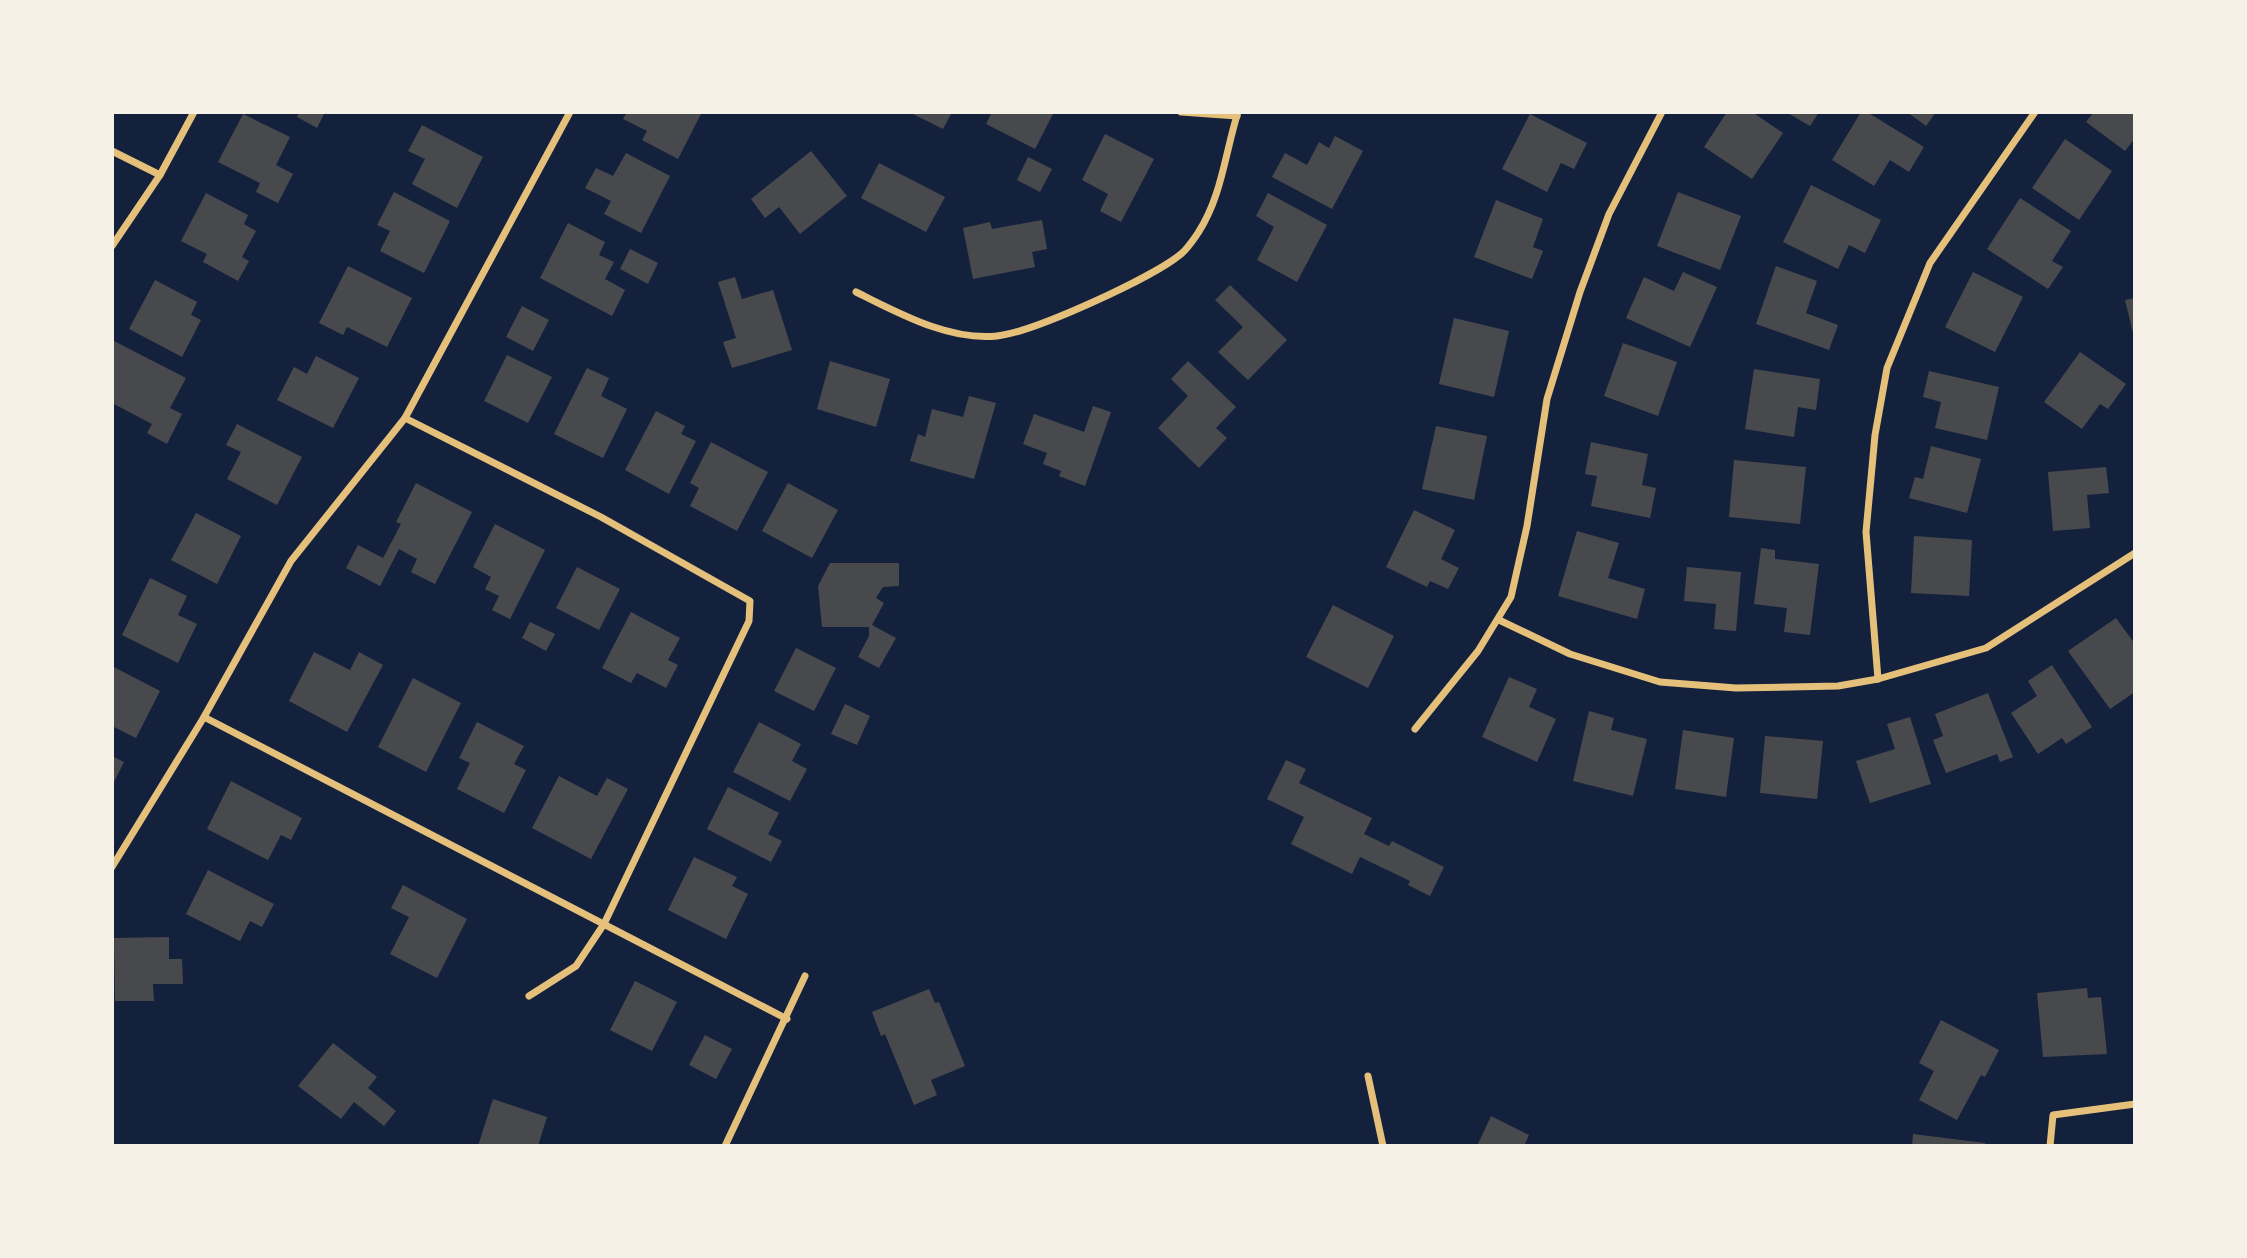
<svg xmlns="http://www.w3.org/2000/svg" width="2247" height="1258" viewBox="0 0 2247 1258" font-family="'Playfair Display',serif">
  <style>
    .building { fill: #48494c }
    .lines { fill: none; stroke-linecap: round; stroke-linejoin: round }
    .minor { stroke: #e5c07b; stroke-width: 7 }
  </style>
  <rect width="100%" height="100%" fill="#14213d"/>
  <g class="building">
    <polygon points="299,112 325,112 317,128 297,117"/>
    <polygon points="627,112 702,112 678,159 642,140 647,131 623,119"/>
    <polygon points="909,112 952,112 943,129"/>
    <polygon points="992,112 1054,112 1035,149 986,124"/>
    <polygon points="1727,112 1752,112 1783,133 1752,179 1704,147"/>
    <polygon points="1786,112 1819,112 1810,126"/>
    <polygon points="1861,112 1867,112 1924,147 1909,172 1890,160 1874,186 1832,160"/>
    <polygon points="1907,112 1936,112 1926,126"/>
    <polygon points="2094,112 2135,112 2135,138 2125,151 2086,122"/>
    <polygon points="243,114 290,137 276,165 293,174 278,203 256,192 260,183 218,162"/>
    <polygon points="1530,114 1587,143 1574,169 1561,163 1547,192 1502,169"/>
    <polygon points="422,125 483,157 457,208 412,184 425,159 408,151"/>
    <polygon points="1105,134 1154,159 1121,222 1100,211 1108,194 1082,180"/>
    <polygon points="1335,136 1363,151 1332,209 1272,177 1285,153 1307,165 1319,142 1329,148"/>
    <polygon points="2065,139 2112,171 2079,220 2032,188"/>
    <polygon points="811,151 847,196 800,234 779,207 765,218 751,199"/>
    <polygon points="626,153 670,176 641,233 604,214 611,201 585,188 596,168 613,176"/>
    <polygon points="1028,157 1052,169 1040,192 1017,180"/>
    <polygon points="879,163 945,197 926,232 861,198"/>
    <polygon points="1811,185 1881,220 1865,253 1849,245 1838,269 1783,242"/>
    <polygon points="394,192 450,221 424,273 380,251 390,231 377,225"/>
    <polygon points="1678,192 1741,216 1720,270 1657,246"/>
    <polygon points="206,193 248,215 244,224 256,231 242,257 249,261 238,281 203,262 207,254 181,241"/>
    <polygon points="1268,193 1327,225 1297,282 1257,260 1274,227 1256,216"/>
    <polygon points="2020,198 2071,231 2052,261 2063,267 2048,289 1987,249"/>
    <polygon points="1496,200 1543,219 1533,247 1543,251 1532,279 1474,257"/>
    <polygon points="1042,220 1047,249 1032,252 1035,267 973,279 963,228 990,222 992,229"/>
    <polygon points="568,223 605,242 599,255 614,262 605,279 625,290 612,316 540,278"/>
    <polygon points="630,249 658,263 648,284 620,269"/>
    <polygon points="348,266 412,298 387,347 347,327 343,335 319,323"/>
    <polygon points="1776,266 1817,281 1806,313 1838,325 1829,350 1756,324"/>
    <polygon points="1683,272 1717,287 1690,347 1626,318 1644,277 1674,291"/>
    <polygon points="1973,272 2023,297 1995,352 1945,327"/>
    <polygon points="735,277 742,299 773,290 792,350 732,368 723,342 736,338 718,282"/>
    <polygon points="155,280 197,302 191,315 201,320 182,357 129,329"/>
    <polygon points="1230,285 1287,340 1248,380 1218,352 1243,327 1215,300"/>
    <polygon points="2135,298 2135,337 2134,337 2125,300"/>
    <polygon points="522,306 549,320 533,351 506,337"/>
    <polygon points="1454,318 1509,331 1494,397 1439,384"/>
    <polygon points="114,341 186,378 170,408 182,414 167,444 147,433 152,424 112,403"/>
    <polygon points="1623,343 1677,362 1658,416 1604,396"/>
    <polygon points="2080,352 2126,384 2108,409 2100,404 2082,429 2044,402"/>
    <polygon points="507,355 552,377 528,423 484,401"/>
    <polygon points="316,356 359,378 333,428 277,400 294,367 307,374"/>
    <polygon points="830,361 890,379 876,427 817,409"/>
    <polygon points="1188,361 1236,407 1216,428 1227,438 1199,468 1158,428 1188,396 1171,379"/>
    <polygon points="587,368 609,378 601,396 627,409 603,458 554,434"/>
    <polygon points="1754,369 1820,379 1816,410 1798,407 1794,437 1745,429"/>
    <polygon points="1929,371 1999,387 1987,440 1935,428 1941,402 1923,397"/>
    <polygon points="969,396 996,403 974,479 910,461 918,434 925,437 932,409 963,417"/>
    <polygon points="1093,406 1111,412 1085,486 1059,476 1061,471 1043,464 1047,453 1023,444 1034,414 1084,432"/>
    <polygon points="656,411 685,426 681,434 696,441 669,494 625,470"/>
    <polygon points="237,424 302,457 277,505 227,479 241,452 226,445"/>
    <polygon points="1436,426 1487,436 1474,500 1422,489"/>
    <polygon points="711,442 768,472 737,531 690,506 699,488 690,483"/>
    <polygon points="1591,442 1648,454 1642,485 1656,488 1650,518 1591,506 1597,476 1585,474"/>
    <polygon points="1931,446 1981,459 1967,513 1909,498 1915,477 1923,479"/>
    <polygon points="1734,460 1806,467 1800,524 1729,517"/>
    <polygon points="2106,467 2109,493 2087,495 2090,528 2053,531 2048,472"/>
    <polygon points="416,483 472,512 435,584 411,572 417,559 399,549 380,586 346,568 358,545 383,558 401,524 396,522"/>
    <polygon points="788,483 838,510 812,558 762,531"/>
    <polygon points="1414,510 1455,530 1441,559 1459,568 1448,589 1430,581 1427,587 1386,567"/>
    <polygon points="196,513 241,536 217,584 171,560"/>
    <polygon points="495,524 545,550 510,619 492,610 499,596 485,589 491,577 473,567"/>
    <polygon points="1577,531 1619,543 1608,578 1645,589 1637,619 1558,596"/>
    <polygon points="1914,536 1972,540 1969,596 1911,593"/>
    <polygon points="1761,548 1775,550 1775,559 1819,564 1810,635 1784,632 1787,608 1754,604"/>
    <polygon points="830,563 899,563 899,586 883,587 876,598 884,603 872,625 896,638 879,668 858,657 869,636 869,627 822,627 818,586"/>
    <polygon points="577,567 620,589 599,630 556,608"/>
    <polygon points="1687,567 1741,572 1736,631 1714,629 1716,604 1684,601"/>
    <polygon points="150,578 187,596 178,615 197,624 178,663 122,635"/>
    <polygon points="1333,605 1394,636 1368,688 1306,657"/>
    <polygon points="631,612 680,638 668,660 678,665 666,688 637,673 631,683 602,668"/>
    <polygon points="2116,618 2135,644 2135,692 2110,709 2068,651"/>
    <polygon points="530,622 555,634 546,651 522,638"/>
    <polygon points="796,648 836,668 814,711 774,691"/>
    <polygon points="314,652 350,670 359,652 383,665 347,732 289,701"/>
    <polygon points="2052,665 2092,727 2066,744 2062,738 2038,754 2011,713 2037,696 2028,681"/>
    <polygon points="112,666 160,691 136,738 112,726"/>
    <polygon points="1509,677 1537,689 1529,707 1556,719 1537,762 1482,737"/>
    <polygon points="413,678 461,703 426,772 378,747"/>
    <polygon points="1988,693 2013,757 2000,762 1997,754 1946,773 1933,740 1943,736 1935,714"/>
    <polygon points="845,704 870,716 857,745 831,734"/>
    <polygon points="1589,711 1614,718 1611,730 1647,739 1633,796 1573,781"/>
    <polygon points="1910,717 1931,784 1870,803 1856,761 1895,749 1887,724"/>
    <polygon points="477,722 524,746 514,764 526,770 504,813 457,789 470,763 459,758"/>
    <polygon points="759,722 801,744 792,761 807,769 790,801 733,772"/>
    <polygon points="1683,730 1734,738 1726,797 1675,789"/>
    <polygon points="1765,736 1823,741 1817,799 1760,793"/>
    <polygon points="112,756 124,762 112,786"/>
    <polygon points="1286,760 1306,769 1299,783 1372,818 1364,834 1389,846 1392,841 1444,867 1430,896 1408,885 1410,881 1360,857 1352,874 1291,844 1304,817 1267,799"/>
    <polygon points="559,776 597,796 607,778 628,789 591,859 532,828"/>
    <polygon points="231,781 302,818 291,840 281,835 268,860 207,829"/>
    <polygon points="728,787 779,813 768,834 782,841 771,862 707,829"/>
    <polygon points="694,857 737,877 732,886 748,894 726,939 668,910"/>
    <polygon points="208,870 274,904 262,927 250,921 240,941 186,914"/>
    <polygon points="403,885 467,919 437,978 390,954 409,917 391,908"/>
    <polygon points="169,937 169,959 182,959 183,984 153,984 154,1001 115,1001 114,938"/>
    <polygon points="635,981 677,1002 652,1051 610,1030"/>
    <polygon points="2087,988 2088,998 2101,997 2107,1054 2043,1057 2037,993"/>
    <polygon points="929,989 935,1003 939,1002 965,1066 931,1080 937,1095 914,1105 885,1034 881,1036 872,1012"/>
    <polygon points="1941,1020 1999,1050 1985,1077 1981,1075 1957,1120 1919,1100 1934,1071 1919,1063"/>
    <polygon points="705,1035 732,1049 716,1079 689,1065"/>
    <polygon points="333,1043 377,1077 368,1088 396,1111 384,1126 354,1102 341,1119 298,1086"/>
    <polygon points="493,1099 547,1117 538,1146 478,1146"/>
    <polygon points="1491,1116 1529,1135 1524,1146 1477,1146"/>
    <polygon points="1913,1134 1985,1143 1985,1146 1912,1146"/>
  </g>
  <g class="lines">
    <g class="minor">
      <polyline points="1181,112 1237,116"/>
      <polyline points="112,151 160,175"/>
      <polyline points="112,246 160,175 194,112"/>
      <path d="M856,292C897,312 948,341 997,336C1034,332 1152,278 1181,254C1188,248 1193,240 1198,233C1222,196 1225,153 1238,112"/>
      <polyline points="405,418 601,517 750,601 749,621 604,924 576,966 529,996"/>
      <polyline points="1499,620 1570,654 1660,682 1736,688 1838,686 1878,679 1986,648 2135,553"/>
      <polyline points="1878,679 1866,532 1875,435 1887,368 1930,263 2035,112"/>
      <polyline points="204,717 787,1019"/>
      <polyline points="1415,729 1478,651 1511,597 1527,526 1547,399 1580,292 1609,214 1662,112"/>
      <polyline points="112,867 204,717 291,561 405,418 570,112"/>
      <polyline points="1368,1076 1383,1146"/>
      <polyline points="725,1146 805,976"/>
      <polyline points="2050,1146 2053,1115 2135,1104"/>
    </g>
  </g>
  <rect width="2247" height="1258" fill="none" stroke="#f6f1e7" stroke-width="228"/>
</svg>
